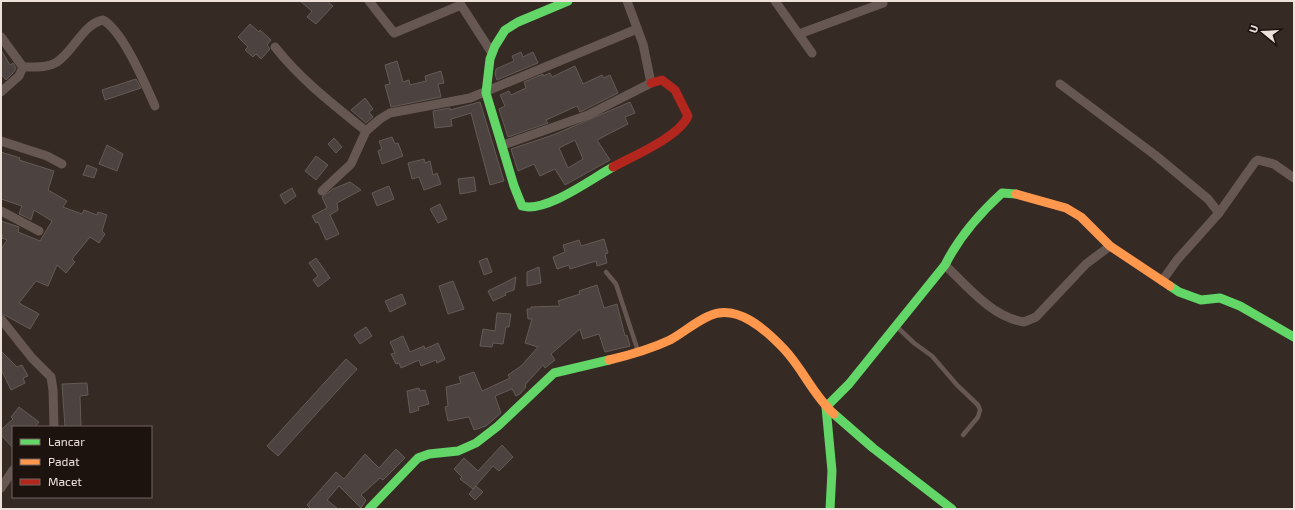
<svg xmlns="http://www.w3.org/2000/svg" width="1295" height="510" viewBox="0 0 1295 510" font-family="'Exo 2',sans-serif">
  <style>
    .building { fill: #4c423f; stroke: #645a56; fill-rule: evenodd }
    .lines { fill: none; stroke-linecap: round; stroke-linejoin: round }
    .lane { stroke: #675753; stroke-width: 4.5 }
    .street { stroke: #675753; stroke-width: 9 }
    .fast { stroke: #63d668; stroke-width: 9 }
    .slow { stroke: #ff974d; stroke-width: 9 }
    .jam { stroke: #b3261e; stroke-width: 9 }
  </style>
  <rect width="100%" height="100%" fill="#352a24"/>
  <g class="building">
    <polygon points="300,1 327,1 333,6 316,24 307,17 312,11"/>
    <polygon points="250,24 259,32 260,30 271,40 267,45 270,49 261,59 256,54 253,57 245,50 248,47 238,37"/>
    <polygon points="1,50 10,65 13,63 16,68 14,72 6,80 1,74"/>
    <polygon points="521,52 523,57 533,52 538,63 497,80 495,74 496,69 514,61 512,56"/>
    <polygon points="397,61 403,82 409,80 410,85 426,81 425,76 441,71 444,83 438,84 441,97 391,107 385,85 390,84 385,65"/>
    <polygon points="575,66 583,84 602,75 604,78 610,75 618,93 580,112 577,106 546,120 548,123 508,137 499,109 505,106 500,95 509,91 511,95 526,88 524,82 543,74 543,76 550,73 552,77"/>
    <polygon points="136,79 141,88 105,100 102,90"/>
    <polygon points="365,98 373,109 369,112 373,117 366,123 351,110"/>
    <polygon points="480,102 504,181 490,185 471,113 451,119 452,126 435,128 433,111 450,108 450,110"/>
    <path d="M630,102L635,113L625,117L628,124L597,140L610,160L565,185L555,169L540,176L534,164L518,171L511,149L553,135ZM575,140L583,159L568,168L559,148Z"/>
    <polygon points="392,137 395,144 398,143 403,156 382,164 378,151 382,149 379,141"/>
    <polygon points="334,138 342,147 336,153 328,144"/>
    <polygon points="107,145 123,154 117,171 99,164"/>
    <polygon points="1,152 20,158 19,160 54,171 48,190 67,201 63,207 82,214 84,210 97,215 98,212 107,215 102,231 105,234 99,243 90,237 72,259 75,262 66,273 57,265 48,286 36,281 19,303 39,314 30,329 1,313 1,249 7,240 2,238 3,236 1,235 1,221 19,227 18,232 40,241 52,221 34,210 31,220 28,218 19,214 22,206 1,199"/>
    <polygon points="316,156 328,165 316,180 305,171"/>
    <polygon points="424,159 425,163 430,161 433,175 437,173 441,184 424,190 419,177 412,179 408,163"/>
    <polygon points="87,165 97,169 94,178 83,175"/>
    <polygon points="474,177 476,191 460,194 458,179"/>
    <polygon points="350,182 361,190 337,203 338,210 330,215 339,234 326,240 318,222 316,223 312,216 327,208 322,197 333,189"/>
    <polygon points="389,186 394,199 377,206 372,193"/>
    <polygon points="292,188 296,196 285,204 280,195"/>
    <polygon points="440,204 447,219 438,223 430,209"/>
    <polygon points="604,239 608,253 605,254 607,263 597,266 596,261 570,269 569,265 557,269 553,257 565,252 563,245 579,240 581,246"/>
    <polygon points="316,258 330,278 318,287 313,280 318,276 309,263"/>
    <polygon points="487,258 492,272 484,275 479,261"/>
    <polygon points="539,267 541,283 527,286 527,272"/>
    <polygon points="516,277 514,290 505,293 506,295 493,301 488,291"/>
    <polygon points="453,281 464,309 448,314 439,286"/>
    <polygon points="597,285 604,308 617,304 625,336 627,335 630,346 605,352 599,334 583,339 580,329 551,354 555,360 545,368 543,365 525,385 526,387 520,394 516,396 512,389 495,396 501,413 486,426 474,430 469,417 448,421 445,407 448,406 446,387 461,383 459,377 474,372 482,391 510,378 508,375 521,366 538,347 525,343 532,319 528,319 527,309 531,309 531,307 560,306 558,301 580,294 579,291"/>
    <polygon points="402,294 406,304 390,312 385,301"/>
    <polygon points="497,313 511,314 509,327 506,327 503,344 493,343 492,347 480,346 483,329 495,331"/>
    <polygon points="366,327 372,336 360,344 354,335"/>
    <polygon points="403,336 410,352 424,346 425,349 438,343 445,359 437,363 436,360 421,366 419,360 401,368 399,363 396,364 391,354 395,353 390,342"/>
    <polygon points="1,351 17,367 22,365 28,376 23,378 25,383 11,390 1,369"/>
    <polygon points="346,359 357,369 278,456 267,446"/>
    <polygon points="87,383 88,395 80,396 81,427 65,427 62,384"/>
    <polygon points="419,388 420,391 425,390 429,404 418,407 419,410 410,413 407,391"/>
    <polygon points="19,407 39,422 35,427 13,427 13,448 1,435 1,430 13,419 11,417"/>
    <polygon points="502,445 513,457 499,471 493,466 473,489 460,479 462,477 454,469 464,458 478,471"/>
    <polygon points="396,449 405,458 383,480 380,478 361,495 366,500 361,508 339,486 327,500 338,509 311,509 307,505 336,472 344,479 365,454 379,468"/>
    <polygon points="476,486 483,492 475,500 469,494"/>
  </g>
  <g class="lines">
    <g class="lane">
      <polyline points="606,272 616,284 638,351"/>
      <polyline points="896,326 914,343 932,356 957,385 978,405 980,410 978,417 963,435"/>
    </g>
    <g class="street">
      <polyline points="369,1 394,33 461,5 492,53"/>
      <polyline points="775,1 812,53"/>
      <polyline points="799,34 883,3"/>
      <polyline points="1,37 23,67 19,76 1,92"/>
      <path d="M275,47C301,80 334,105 366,131"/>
      <path d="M23,67C34,67 48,68 57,62C74,51 83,24 103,20C123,31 145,84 155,106"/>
      <polyline points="1060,84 1155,155 1208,199 1219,213"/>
      <polyline points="1,141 47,156 62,164"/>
      <polyline points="503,145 588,115 651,83 643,44 627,1"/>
      <polyline points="322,191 351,164 366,131 380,119 390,113 470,98 637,29"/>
      <polyline points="1,211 39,231"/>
      <path d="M945,265C967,286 992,317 1024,322L1036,317L1086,264L1110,246"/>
      <polyline points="1162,281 1177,260 1219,213 1255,162 1258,160 1274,164 1294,178"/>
      <polyline points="1,319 32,358 51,377 53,390 54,427"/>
      <polyline points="1,488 13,470"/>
    </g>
    <g class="fast">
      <path d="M568,1L518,22L505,30L495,46L490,59L486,93L514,186L522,206C546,213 591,179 613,167"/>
      <polyline points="1170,286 1179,292 1201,300 1220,298 1240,306 1294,337"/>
      <polyline points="834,414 873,448 952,509"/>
      <polyline points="369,509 418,458 429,454 458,451 476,443 498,426 554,373 609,360"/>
      <path d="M830,509L832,471L826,407L849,384L945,265C959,237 979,214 1002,193L1016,194"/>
    </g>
    <g class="slow">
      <polyline points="1016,194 1066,208 1081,217 1110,246 1170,286"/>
      <path d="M609,360C630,355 651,349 670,340C683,333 695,322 709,316C737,303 766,330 784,349C803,369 813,395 834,414"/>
    </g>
    <path class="jam" d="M613,167C633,156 679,137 688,116L675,90L662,80L651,83"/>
  </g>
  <rect width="1295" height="510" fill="none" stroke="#ede1da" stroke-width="4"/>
  <rect x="12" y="426" width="140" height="72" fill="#1c130f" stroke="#706560"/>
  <rect x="20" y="439" width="20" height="6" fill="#63d668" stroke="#706560"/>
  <text x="48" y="446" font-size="12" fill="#ede1da">Lancar</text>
  <rect x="20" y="459" width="20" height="6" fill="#ff974d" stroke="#706560"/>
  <text x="48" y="466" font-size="12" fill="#ede1da">Padat</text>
  <rect x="20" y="479" width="20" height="6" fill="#b3261e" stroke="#706560"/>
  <text x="48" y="486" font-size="12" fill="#ede1da">Macet</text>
  <g transform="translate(1263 32) rotate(288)" stroke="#1c130f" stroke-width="3" paint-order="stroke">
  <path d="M0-3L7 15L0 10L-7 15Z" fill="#ede1da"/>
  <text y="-6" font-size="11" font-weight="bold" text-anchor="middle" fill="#ede1da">U</text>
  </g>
</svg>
